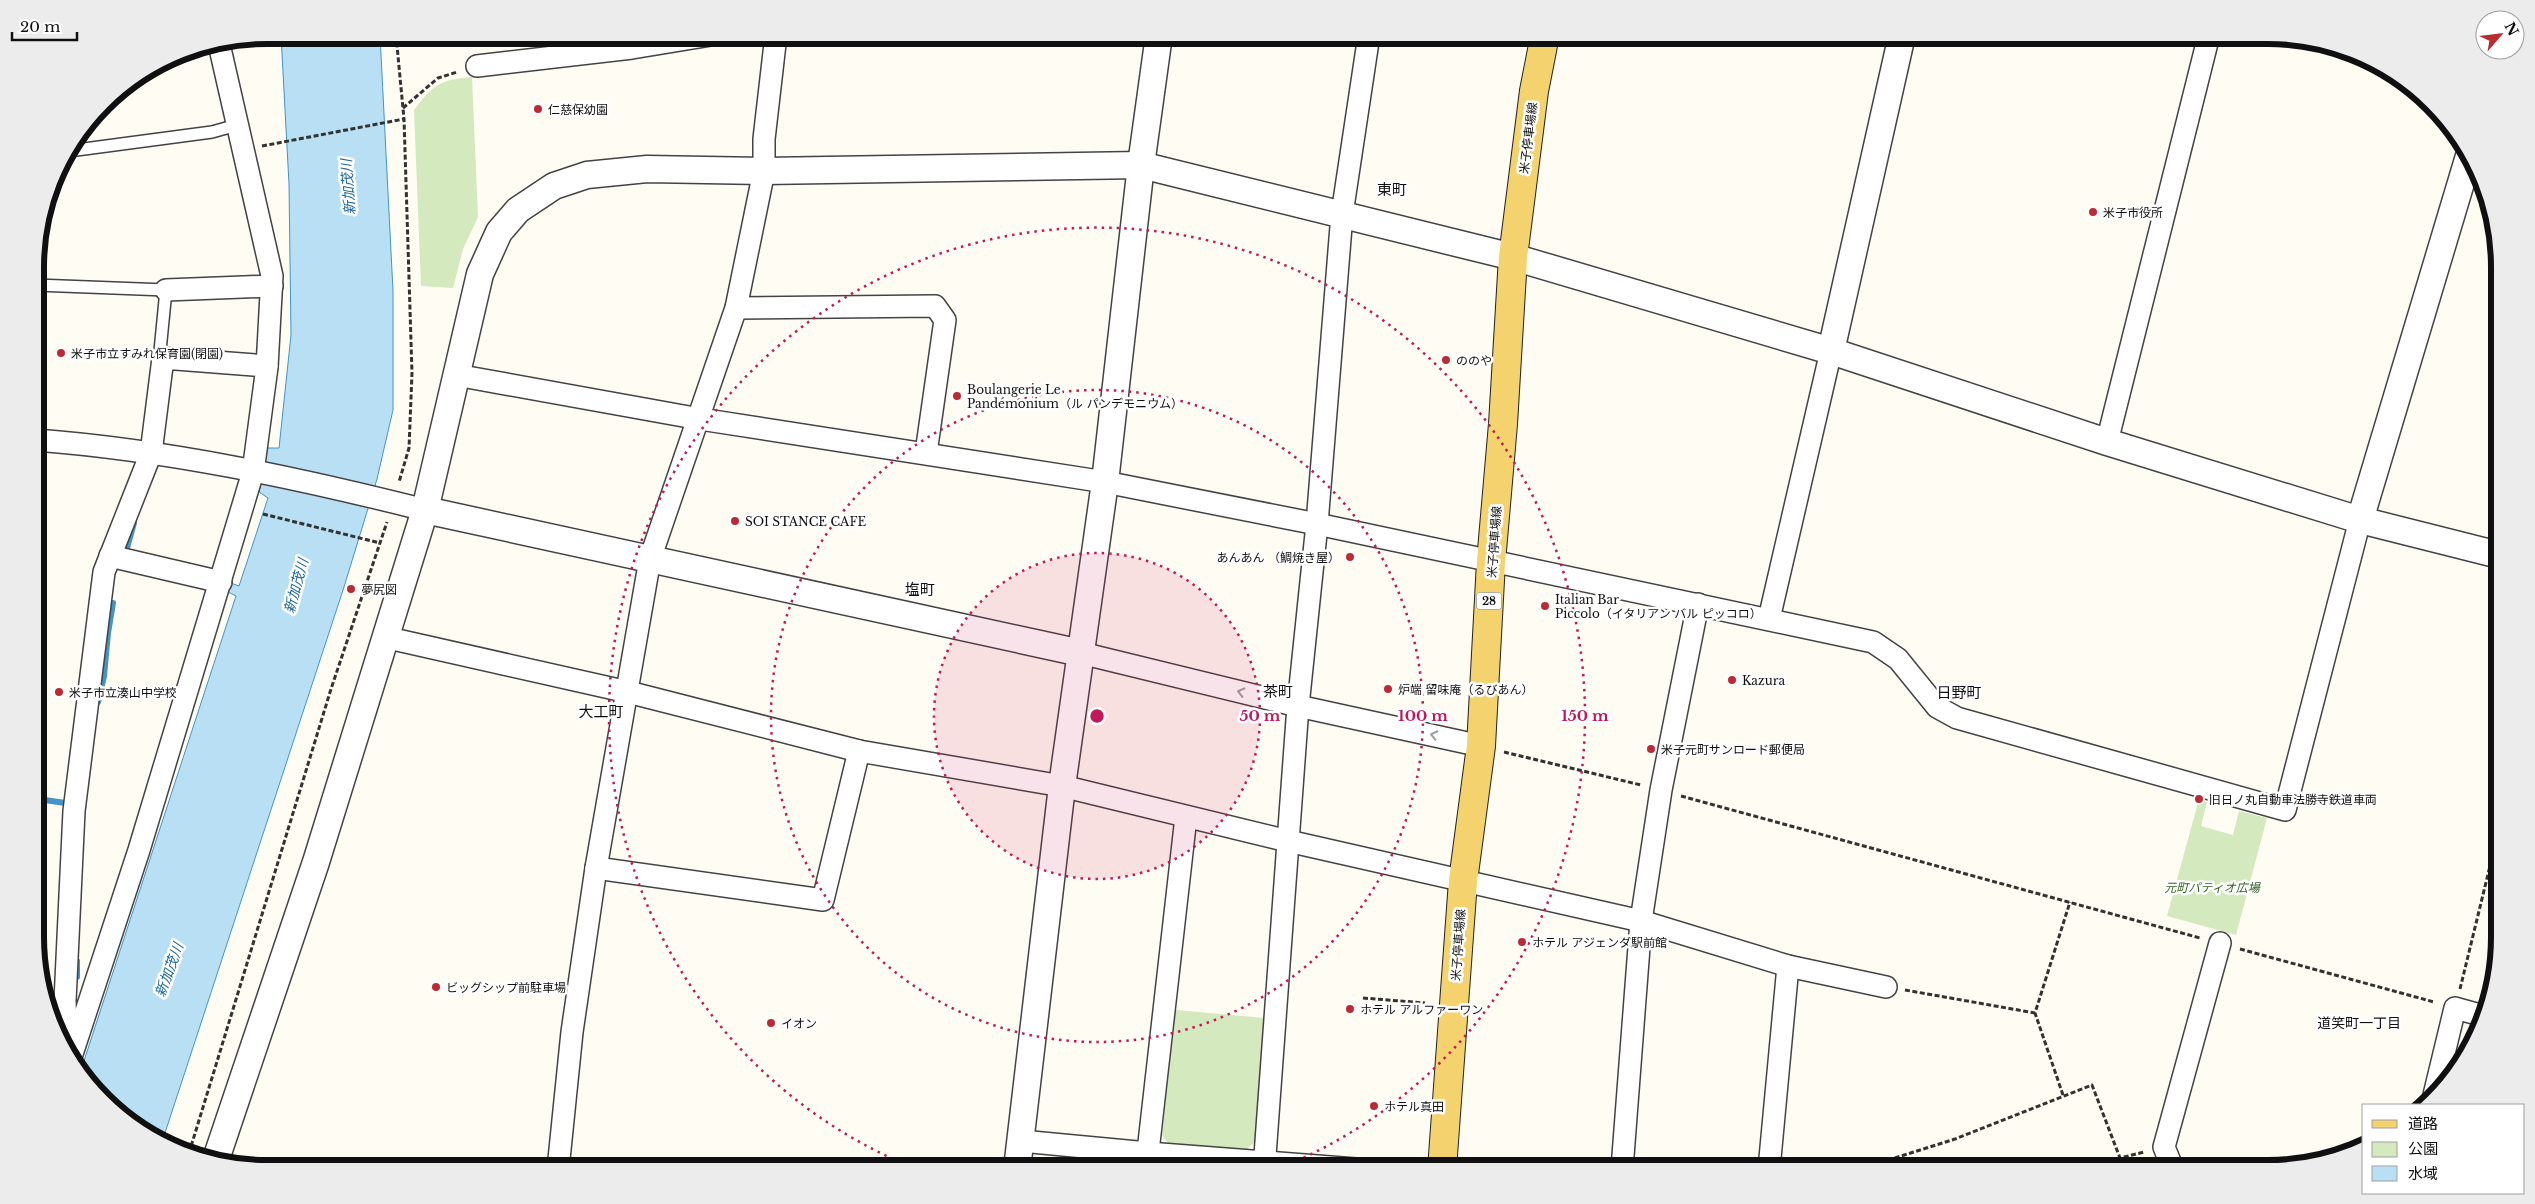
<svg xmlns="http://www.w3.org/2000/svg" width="2535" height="1204" viewBox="0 0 2535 1204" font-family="'Libre Baskerville','Noto Sans JP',serif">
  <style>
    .green { fill: #d4e9bd }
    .water { fill: #b9dff4; stroke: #4294c9 }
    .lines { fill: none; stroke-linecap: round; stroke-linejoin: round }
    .stream { stroke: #4294c9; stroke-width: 6 }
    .service-casing { stroke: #434343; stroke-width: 14 }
    .minor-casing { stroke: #434343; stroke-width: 24 }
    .tertiary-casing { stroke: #434343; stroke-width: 29 }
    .primary-casing { stroke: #212121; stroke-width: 30 }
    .path { stroke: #323232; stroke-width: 3; stroke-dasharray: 5 2.5; stroke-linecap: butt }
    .service { stroke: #fff; stroke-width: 11 }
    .minor { stroke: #fff; stroke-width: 21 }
    .tertiary { stroke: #fff; stroke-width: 26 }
    .primary { stroke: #f4d26e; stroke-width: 28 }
    .oneway { stroke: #9f9f9f }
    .ring { fill: none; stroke: #c2185b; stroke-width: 2.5; stroke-dasharray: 2.5 5 }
    .poi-dot { fill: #bc2b33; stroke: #fff; stroke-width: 2 }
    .labels { text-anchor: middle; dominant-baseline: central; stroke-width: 5; stroke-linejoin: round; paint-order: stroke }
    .shield { fill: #fff; stroke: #585858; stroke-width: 1 }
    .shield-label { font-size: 11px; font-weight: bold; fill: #101010 }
    .poi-label { font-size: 12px; fill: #101010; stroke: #fff; text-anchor: start }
    .street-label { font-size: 12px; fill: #101010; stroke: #fff }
    .park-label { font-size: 12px; font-style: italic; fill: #306621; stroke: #fff }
    .water-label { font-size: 14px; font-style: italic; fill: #1c679f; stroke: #fff }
    .neighbourhood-label { font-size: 14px; fill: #101010; stroke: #fff }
    .quarter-label { font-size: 15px; fill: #101010; stroke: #fff }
    .rim { fill: none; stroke: #101010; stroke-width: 6 }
    .centre { fill: #c2185b; stroke: #fff; stroke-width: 2.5 }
    .ring-label { font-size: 15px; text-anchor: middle; font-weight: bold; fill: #c2185b; stroke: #fff; stroke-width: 5; stroke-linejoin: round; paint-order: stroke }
  </style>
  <rect width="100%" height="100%" fill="#fffcf3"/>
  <g class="green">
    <path d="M472,77L478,217L463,249L453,288L421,286L414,110C434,84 439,80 472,77Z"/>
    <polygon points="2199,799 2207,802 2201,826 2233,835 2239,811 2267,818 2236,935 2167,916"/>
    <polygon points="1176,1010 1265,1018 1255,1142 1246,1150 1168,1143 1162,1135"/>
  </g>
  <polygon class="water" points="281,35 380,35 393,291 393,410 377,479 344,587 162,1142 126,1121 80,1073 236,596 228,592 231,583 239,586 268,498 259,492 267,448 279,448 291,335 289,184"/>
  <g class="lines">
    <g class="stream">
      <polyline points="125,555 134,523"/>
      <polyline points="98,702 104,676 108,633 113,603"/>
      <polyline points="37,799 73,804"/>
      <polyline points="77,977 77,961"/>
    </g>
    <defs>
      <g id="service">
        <polyline points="69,151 212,132 237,125"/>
        <polyline points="36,285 166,290 160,351 163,358"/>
      </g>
      <g id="minor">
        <polyline points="477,66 632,48 711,35"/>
        <polyline points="166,290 272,286"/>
        <polyline points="736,308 935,306 945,320 926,453"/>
        <polyline points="456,375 700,419 1105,482 1317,524 1873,642 1898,659 1937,707 1957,718 2285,810 2360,520"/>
        <path d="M36,440C167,450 298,478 425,510"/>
        <polyline points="2107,442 2209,35"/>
        <polyline points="110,556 221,582"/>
        <polyline points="1769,619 1831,351"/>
        <polyline points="384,637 628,692 859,751 1062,786 1288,841 1641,921 1788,966 1886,987"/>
        <polyline points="1081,653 1298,706 1481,746"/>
        <polyline points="596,868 823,900 859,751"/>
        <polyline points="67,1050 65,1001 74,811 104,572 151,453 163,358 267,366"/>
        <polyline points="71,1057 139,850 253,472 267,367 272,276 219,44"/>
        <polyline points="2434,1095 2455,1008 2484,1016"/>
        <polyline points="1021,1141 1148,1153 1356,1169"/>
        <polyline points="558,1169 572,1032 596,868 650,559 736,308 764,171 764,139 776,35"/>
        <polyline points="1146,1169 1186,817"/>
        <polyline points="1264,1169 1298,706 1317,524 1342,214 1369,35"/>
        <polyline points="1622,1169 1641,921 1661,790 1698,604"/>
        <polyline points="1769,1169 1788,966"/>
        <polyline points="2173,1169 2164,1147 2220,943"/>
      </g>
      <g id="tertiary">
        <polyline points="1831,351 1902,35"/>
        <polyline points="425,510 1081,653"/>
        <polyline points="2360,520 2469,156"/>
        <polyline points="216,1159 316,862 425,510 480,274 499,232 518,210 554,186 587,175 647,169 764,171 1141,165 1513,257 1831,351 2107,442 2360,520 2499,555"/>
        <polyline points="1017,1169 1062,786 1105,482 1141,165 1159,35"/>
      </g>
      <polyline id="primary" points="1442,1169 1463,881 1481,746 1491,562 1503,424 1513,257 1534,91 1545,35"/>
    </defs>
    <use href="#service" class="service-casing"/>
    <use href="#minor" class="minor-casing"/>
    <use href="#tertiary" class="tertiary-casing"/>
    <use href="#primary" class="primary-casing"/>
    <g class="path">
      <polyline points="396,35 404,119 412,373 409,448 399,482"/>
      <polyline points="403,108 438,78 457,72"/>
      <polyline points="262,146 404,119"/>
      <polyline points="263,514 380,543"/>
      <polyline points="1504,752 1641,785"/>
      <polyline points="1681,796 2200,938"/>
      <polyline points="2240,949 2434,1002"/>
      <polyline points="2460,989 2500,825"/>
      <polyline points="1905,990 2035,1013"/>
      <polyline points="1363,998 1425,1003"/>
      <polyline points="2063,1095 2035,1013 2070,902"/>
      <polyline points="189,1153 331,689 387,522"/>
      <polyline points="1879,1169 1879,1163 1955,1139 2092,1085 2120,1158 2144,1152"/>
    </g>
    <use href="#service" class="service"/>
    <use href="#minor" class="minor"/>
    <use href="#tertiary" class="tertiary"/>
    <use href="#primary" class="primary"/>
  </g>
  <defs><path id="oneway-chevron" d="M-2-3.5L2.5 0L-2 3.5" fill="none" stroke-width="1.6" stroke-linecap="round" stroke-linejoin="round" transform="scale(1.25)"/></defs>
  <g class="oneway">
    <use href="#oneway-chevron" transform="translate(1241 692) rotate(-166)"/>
    <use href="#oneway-chevron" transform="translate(1434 735) rotate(-168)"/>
  </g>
  <circle cx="1097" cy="716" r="163" fill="#c2185b" fill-opacity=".12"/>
  <g class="ring">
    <circle cx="1097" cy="716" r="163"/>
    <circle cx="1097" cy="716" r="326"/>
    <path d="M914 1168A488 488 0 1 1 1280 1168"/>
  </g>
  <g class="poi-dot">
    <circle cx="538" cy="109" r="5"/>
    <circle cx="2093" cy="212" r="5"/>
    <circle cx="61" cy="353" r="5"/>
    <circle cx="1446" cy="360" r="5"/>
    <circle cx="957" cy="396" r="5"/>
    <circle cx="735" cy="521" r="5"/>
    <circle cx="1350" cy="557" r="5"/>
    <circle cx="351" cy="589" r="5"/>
    <circle cx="1545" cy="606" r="5"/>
    <circle cx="1732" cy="680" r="5"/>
    <circle cx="1388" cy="689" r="5"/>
    <circle cx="59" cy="692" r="5"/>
    <circle cx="1651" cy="749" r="5"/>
    <circle cx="2199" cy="799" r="5"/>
    <circle cx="1522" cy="942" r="5"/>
    <circle cx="436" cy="987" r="5"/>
    <circle cx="1350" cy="1009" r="5"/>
    <circle cx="771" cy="1023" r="5"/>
    <circle cx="1374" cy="1106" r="5"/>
  </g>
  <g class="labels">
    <rect class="shield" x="1476.5" y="592.5" width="25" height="17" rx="4"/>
    <g class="shield-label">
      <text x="1489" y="601">28</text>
    </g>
    <g class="poi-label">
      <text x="548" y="109">仁慈保幼園</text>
      <text x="2103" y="212">米子市役所</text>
      <text x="71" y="353">米子市立すみれ保育園(閉園)</text>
      <text x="1456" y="360">ののや</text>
      <text x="967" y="389">Boulangerie Le<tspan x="967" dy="14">Pandémonium（ル パンデモニウム）</tspan></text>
      <text x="745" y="521">SOI STANCE CAFE</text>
      <text x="1340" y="557" text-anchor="end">あんあん （鯛焼き屋）</text>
      <text x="361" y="589">夢尻図</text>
      <text x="1555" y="599">Italian Bar<tspan x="1555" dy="14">Piccolo（イタリアン バル ピッコロ）</tspan></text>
      <text x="1742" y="680">Kazura</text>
      <text x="1398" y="689">炉端 留味庵（るびあん）</text>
      <text x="69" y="692">米子市立湊山中学校</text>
      <text x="1661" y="749">米子元町サンロード郵便局</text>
      <text x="2209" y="799">旧日ノ丸自動車法勝寺鉄道車両</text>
      <text x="1532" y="942">ホテル アジェンダ駅前館</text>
      <text x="446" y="987">ビッグシップ前駐車場</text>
      <text x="1360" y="1009">ホテル アルファーワン</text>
      <text x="781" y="1023">イオン</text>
      <text x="1384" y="1106">ホテル真田</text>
    </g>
    <g class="street-label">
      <text transform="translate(1528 138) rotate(-83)">米子停車場線</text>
      <text transform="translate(1494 542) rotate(-86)">米子停車場線</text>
      <text transform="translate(1458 945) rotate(-86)">米子停車場線</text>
    </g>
    <g class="park-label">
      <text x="2212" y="887">元町パティオ広場</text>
    </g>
    <g class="water-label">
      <text transform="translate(348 187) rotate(-94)">新加茂川</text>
      <text transform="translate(296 586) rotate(-75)">新加茂川</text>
      <text transform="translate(169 970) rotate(-70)">新加茂川</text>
    </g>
    <g class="neighbourhood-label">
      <text x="2359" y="1023">道笑町一丁目</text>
    </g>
    <g class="quarter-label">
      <text x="1392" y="189">東町</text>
      <text x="920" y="589">塩町</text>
      <text x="1278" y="691">茶町</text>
      <text x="1959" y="692">日野町</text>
      <text x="601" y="711">大工町</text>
    </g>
  </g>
  <path d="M0 0H2535V1204H0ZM267 44H2268A223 223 0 0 1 2491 267V937A223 223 0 0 1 2268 1160H267A223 223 0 0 1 44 937V267A223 223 0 0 1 267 44Z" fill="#ececec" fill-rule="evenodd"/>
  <path class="rim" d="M267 44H2268A223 223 0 0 1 2491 267V937A223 223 0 0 1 2268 1160H267A223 223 0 0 1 44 937V267A223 223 0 0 1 267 44Z"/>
  <circle cx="1097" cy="716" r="8" class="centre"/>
  <g class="ring-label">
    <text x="1260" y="721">50 m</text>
    <text x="1423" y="721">100 m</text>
    <text x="1585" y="721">150 m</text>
  </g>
  <rect x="2362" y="1104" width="162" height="90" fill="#ffffff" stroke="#9f9f9f"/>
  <rect x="2372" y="1120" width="25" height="8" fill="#f4d26e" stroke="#9f9f9f"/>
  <text x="2408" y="1129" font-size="15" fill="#101010">道路</text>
  <rect x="2372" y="1142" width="25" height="15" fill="#d4e9bd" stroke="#9f9f9f"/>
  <text x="2408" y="1154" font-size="15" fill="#101010">公園</text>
  <rect x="2372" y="1166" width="25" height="15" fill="#b9dff4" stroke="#9f9f9f"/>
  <text x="2408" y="1179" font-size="15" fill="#101010">水域</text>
  <g transform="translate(2500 35) rotate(62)"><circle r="24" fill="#ffffff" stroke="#9f9f9f"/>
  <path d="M0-4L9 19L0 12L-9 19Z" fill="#bc2b33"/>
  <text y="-8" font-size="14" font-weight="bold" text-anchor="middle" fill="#101010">N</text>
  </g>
  <path d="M12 32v8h65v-8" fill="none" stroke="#101010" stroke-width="2.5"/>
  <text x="20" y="32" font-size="15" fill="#101010" stroke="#ffffff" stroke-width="4" paint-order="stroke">20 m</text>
</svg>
